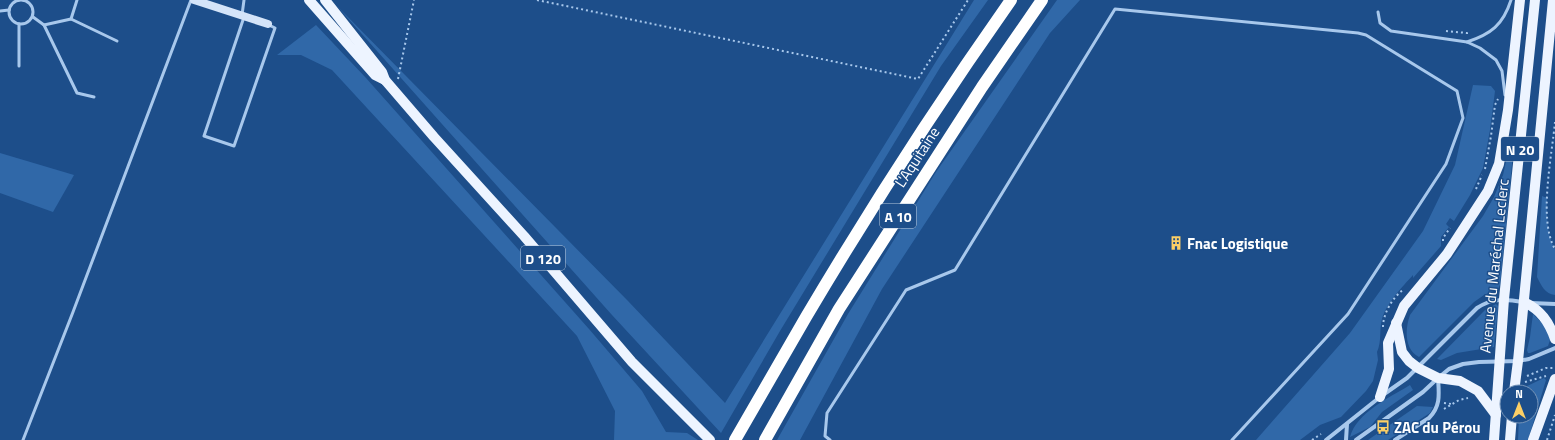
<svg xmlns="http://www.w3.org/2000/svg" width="1555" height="440" viewBox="0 0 1555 440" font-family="'Titillium Web',sans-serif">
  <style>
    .green { fill: #3068a8 }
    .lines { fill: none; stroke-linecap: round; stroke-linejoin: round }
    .path { stroke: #a8c8ec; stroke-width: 2; stroke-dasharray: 2 3; stroke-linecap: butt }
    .lane { stroke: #a8c8ec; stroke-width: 3 }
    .street { stroke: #a8c8ec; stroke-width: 4 }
    .secondary { stroke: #d4e4f9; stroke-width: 8 }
    .primary { stroke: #edf4ff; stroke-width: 10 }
    .highway { stroke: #fff; stroke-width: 12 }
    .labels { text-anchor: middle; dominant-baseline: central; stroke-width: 3; stroke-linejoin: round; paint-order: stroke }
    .shield { fill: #1d4e8a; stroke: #bbcadc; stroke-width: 1 }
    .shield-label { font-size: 14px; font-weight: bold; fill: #fff }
    .street-label { font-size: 15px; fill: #fff; stroke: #1d4e8a }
    .poi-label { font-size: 15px; font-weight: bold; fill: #fff; stroke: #1d4e8a; text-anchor: start }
  </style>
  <rect width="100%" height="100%" fill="#1d4e8a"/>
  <g class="green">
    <polygon points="974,0 988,0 941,66 780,331 721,433 612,315 337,6 628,301 725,403"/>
    <polygon points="1057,0 1080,0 1050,33 882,289 800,440 777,440 848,314 936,172"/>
    <polygon points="316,25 366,78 589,329 642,391 666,432 687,433 698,440 614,440 615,411 577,336 332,70 301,55 277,55"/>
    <path d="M1473,85L1491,86L1495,91L1490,130L1483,168L1470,195L1454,221L1450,218L1446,224L1449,227L1441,237V246L1413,278V275C1403,286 1386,304 1382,319C1379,330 1382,341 1377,352L1378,360L1373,381L1366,391L1341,417L1320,425L1300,440H1256L1350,333L1423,231L1455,165Z"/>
    <polygon points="0,153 74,175 53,212 0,193"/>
    <path d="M1508,153L1513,154L1500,285L1498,289L1484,295L1474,302L1419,357C1404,349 1405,329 1410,315L1483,216L1494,197L1503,175Z"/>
    <path d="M1542,196L1547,198C1547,215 1546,234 1555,249V295C1545,294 1541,285 1537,277Z"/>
    <polygon points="1496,304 1498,306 1494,347 1457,353 1441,360 1437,359 1485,310"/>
    <polygon points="1533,314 1546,327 1550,340 1548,346 1530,353 1528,353 1527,350 1530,337"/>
    <polygon points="1544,378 1546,380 1528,440 1518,440 1519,416 1531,416 1531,392 1521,392 1521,389"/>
    <path d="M1410,385L1413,390L1382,412L1370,427L1350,437C1357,412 1389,398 1410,385Z"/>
    <polygon points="1417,406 1433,407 1430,413 1388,440 1368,440"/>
  </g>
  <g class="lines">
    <g class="path">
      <polyline points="537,0 918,79 968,0"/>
      <polyline points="1446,31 1467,33 1467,36"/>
      <polyline points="398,79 414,0"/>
      <path d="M1555,122C1552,155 1538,221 1555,249"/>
      <polyline points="1485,169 1491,136 1495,105 1498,99"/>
      <polyline points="1476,189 1482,175"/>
      <polyline points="1443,241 1443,238 1450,228"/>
      <path d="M1383,327C1383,314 1392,298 1403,290"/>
      <polyline points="1527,376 1546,368 1553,368"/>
      <polyline points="1525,382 1546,376"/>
      <polyline points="1444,403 1452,404"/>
      <polyline points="1444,409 1459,400 1468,398"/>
      <polyline points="1312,440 1321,434"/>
      <polyline points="1547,440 1555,415"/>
    </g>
    <g class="lane">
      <circle cx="21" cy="12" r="12"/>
      <polyline points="0,11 9,10"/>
      <polyline points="1378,12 1380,23 1391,31 1467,42 1480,48 1496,60 1502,71 1505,95"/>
      <polyline points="242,15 244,0"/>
      <polyline points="33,17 44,25 71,19 117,41"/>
      <polyline points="244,17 204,136 234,146 275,28 269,25"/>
      <polyline points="71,19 77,0"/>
      <polyline points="44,25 77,93 94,97"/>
      <path d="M1467,42C1491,34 1503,25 1511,0"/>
      <polyline points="19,66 19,24"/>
      <polyline points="23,440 73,312 191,0"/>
      <polyline points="830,440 825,436 827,413 906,290 955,270 1115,9 1358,33 1366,35 1457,91 1463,118 1446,164 1348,314 1232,440"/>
    </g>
    <g class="street">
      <polyline points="1531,303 1555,304"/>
      <path d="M1326,440L1380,397L1407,378L1477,308C1492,298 1506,299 1523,302"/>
      <polyline points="1346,440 1347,424"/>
      <polyline points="1356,440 1423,392 1438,378 1449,369 1463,364 1479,362 1518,361 1529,359 1555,348"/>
      <path d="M1395,440L1429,418C1441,406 1439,394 1438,378"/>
    </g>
    <polyline class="secondary" points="194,0 268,24"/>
    <g class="primary">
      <polyline points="309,0 375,75 385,80"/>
      <polyline points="325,0 382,72 385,80 434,137 524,236 632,362 710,440"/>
      <path d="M1524,302C1541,310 1549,322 1555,339"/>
      <polyline points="1396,323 1402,352 1409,361 1418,368 1438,378 1460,381 1478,391 1496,415"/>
      <polyline points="1514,392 1518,361 1553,0"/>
      <polyline points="1380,397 1389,369 1388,343 1404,306 1447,254 1488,191 1499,164 1508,110 1520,0"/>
      <polyline points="1494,440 1504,299 1535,0"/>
      <polyline points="1510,440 1512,416"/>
      <polyline points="1533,440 1555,379"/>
    </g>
    <g class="highway">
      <path d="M735,440C759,399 782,358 806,317C870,209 939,102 1011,0"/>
      <polyline points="765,440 839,309 982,87 1042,0"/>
    </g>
  </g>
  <defs>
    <symbol id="building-bare" viewBox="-9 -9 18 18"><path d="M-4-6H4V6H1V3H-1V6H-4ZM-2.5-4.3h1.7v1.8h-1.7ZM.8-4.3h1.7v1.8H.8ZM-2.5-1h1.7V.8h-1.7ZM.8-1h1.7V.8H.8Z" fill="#fccf66" stroke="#1d4e8a" stroke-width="2.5" paint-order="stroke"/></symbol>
    <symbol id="bus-bare" viewBox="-9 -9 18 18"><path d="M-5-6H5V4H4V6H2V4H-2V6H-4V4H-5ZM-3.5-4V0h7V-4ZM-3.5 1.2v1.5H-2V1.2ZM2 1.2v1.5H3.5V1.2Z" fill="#fccf66" stroke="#1d4e8a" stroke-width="2.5" paint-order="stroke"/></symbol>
  </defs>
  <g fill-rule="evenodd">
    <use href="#building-bare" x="1166" y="233" width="20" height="20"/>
    <use href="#bus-bare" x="1373" y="417" width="20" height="20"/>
  </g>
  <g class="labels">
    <g class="shield">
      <rect x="1501" y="137" width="38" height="24" rx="3"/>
      <rect x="880" y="204" width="36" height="24" rx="3"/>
      <rect x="521" y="246" width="44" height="24" rx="3"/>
    </g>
    <g class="shield-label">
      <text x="1520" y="149">N 20</text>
      <text x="898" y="216">A 10</text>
      <text x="543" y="258">D 120</text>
    </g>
    <g class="street-label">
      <text transform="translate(917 157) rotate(-57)">L'Aquitaine</text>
      <text transform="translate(1494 266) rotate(-84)">Avenue du Maréchal Leclerc</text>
    </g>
    <g class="poi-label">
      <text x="1187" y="243">Fnac Logistique</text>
      <text x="1394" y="427">ZAC du Pérou</text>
    </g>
  </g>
  <g transform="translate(1519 404)"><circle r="19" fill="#1d4e8a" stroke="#7795b9"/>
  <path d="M0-3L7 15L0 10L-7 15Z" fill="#fccf66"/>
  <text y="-6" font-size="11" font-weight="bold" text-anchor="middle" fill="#ffffff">N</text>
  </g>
</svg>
